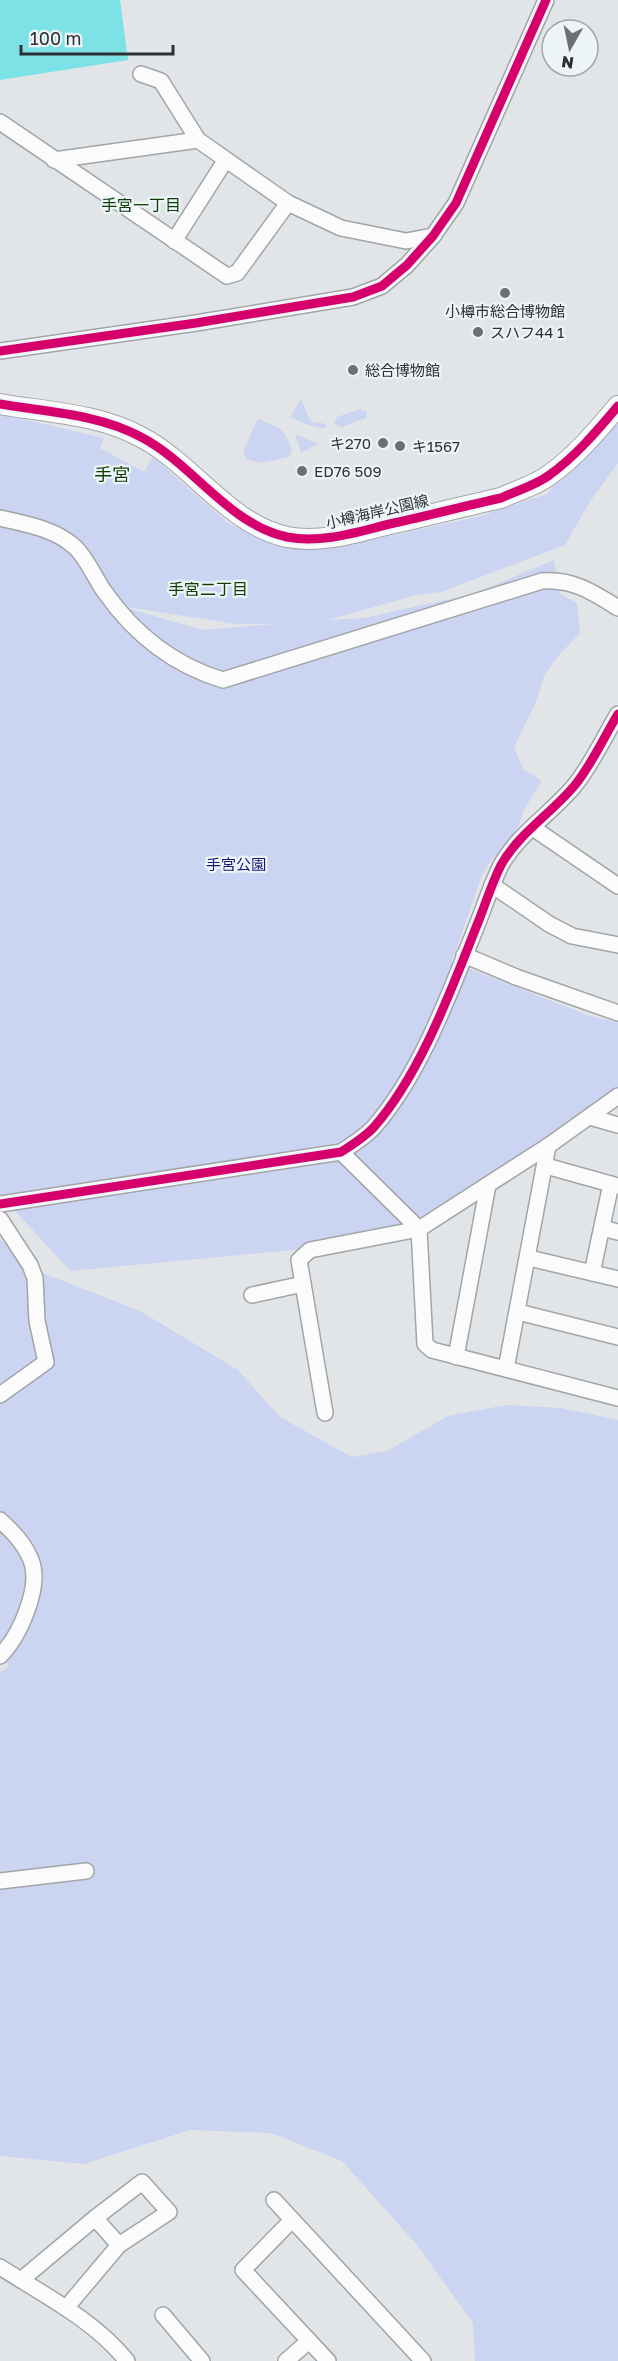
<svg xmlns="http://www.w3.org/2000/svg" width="618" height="2361" viewBox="0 0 618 2361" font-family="'Golos Text','Noto Sans JP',sans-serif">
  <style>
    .green { fill: #cbd4f1; fill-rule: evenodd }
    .water { fill: #7ce2e5 }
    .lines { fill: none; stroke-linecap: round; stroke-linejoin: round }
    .minor-casing { stroke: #a2a5a7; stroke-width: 18 }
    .major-casing { stroke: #a2a5a7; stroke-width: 22 }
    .minor { stroke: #fbfbfc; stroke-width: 15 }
    .major { stroke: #fbfbfc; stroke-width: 20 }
    .cycleway-casing { stroke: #ecf4f8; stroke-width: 13 }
    .cycleway { stroke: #d6006c; stroke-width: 9 }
    .poi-dot { fill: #6d6f72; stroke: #ecf4f8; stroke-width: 2 }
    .labels { text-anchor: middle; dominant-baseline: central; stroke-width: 4.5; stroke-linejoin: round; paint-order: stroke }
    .poi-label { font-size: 15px; fill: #2e3032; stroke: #ecf4f8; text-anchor: start }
    .street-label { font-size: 15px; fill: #2e3032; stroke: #ecf4f8 }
    .park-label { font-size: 15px; fill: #1a1573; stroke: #ecf4f8 }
    .neighbourhood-label { font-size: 16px; fill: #0d3d03; stroke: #ecf4f8 }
    .quarter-label { font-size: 18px; fill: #0d3d03; stroke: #ecf4f8 }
  </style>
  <rect width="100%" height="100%" fill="#e2e5e8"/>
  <g class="green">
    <polygon points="301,399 310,421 326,424 325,429 305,424 290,417"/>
    <polygon points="360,409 367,412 366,418 342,427 336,425 334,422 337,417"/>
    <path d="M618,413V463L589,503L565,545L441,592L417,595L328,620L364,618L473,594L554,560L560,594L577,603L580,633L558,656L544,676L536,702L514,747L523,769L542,781L523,811L519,825L507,845L492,859L482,875L452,962L587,1015L618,1023V1092L436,1223L303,1249L70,1271L7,1202L0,1199V414L104,438L100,448L144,472L153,457L228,523L273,544L337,547L477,517L547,494L574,459ZM99,594L127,607L235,624H274L202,630L103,601Z"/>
    <path d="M258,419C279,428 284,427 292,450L289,457L261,463L246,459L243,451Z"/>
    <polygon points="295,434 318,444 301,453"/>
    <polygon points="0,1239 35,1270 140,1311 238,1370 280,1417 352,1457 387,1451 448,1416 506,1405 561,1408 618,1420 618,2361 475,2361 473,2323 417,2245 342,2161 271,2133 190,2130 84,2164 0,2156 0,1672 9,1667 0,1645"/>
  </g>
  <polygon class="water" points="0,0 120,0 128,60 0,80"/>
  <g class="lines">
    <defs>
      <g id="minor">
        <polyline points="141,74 161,81 198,140 288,203 341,228 406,241 433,236"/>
        <polyline points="0,122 227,276 237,273 288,203"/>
        <polyline points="54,160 198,140"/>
        <polyline points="174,241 225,161"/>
        <polyline points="0,351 196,323 353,297 382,286 407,265 433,236 456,203 546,0"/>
        <path d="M0,518C26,524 56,529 76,548C87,559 95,578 104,591C134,634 173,665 223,680L542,581C573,579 593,592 618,608"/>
        <polyline points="533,828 618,886"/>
        <polyline points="492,885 549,924 572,936 618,945"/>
        <polyline points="464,955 516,977 618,1013"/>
        <polyline points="590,1117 618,1125"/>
        <polyline points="341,1152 419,1229 425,1344 432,1350 618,1398"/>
        <polyline points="546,1166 618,1186"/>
        <path d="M0,1204L341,1152C352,1145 365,1137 374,1127C422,1072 452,987 479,920C486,902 492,883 501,865C519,833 552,813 575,785C592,764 604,737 618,714"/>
        <polyline points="0,1219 30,1265 35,1278 37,1321 46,1362 0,1395"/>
        <polyline points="602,1228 618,1232"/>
        <polyline points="529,1258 618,1279"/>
        <polyline points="592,1273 611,1184"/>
        <polyline points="252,1295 303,1284"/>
        <polyline points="518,1312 618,1337"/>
        <polyline points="456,1357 488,1185"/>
        <polyline points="506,1369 548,1146"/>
        <polyline points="325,1413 299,1260 310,1250 419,1229 548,1146 618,1096"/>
        <path d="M0,1520C13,1532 24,1543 31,1560C42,1587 19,1637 0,1656"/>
        <polyline points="0,1881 86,1871"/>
        <polyline points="274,2200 423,2361"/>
        <polyline points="95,2218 119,2245"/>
        <polyline points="292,2220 243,2270 328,2361"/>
        <path d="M0,2267C44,2295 94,2320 127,2361"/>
        <polyline points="21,2280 95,2218 142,2182 169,2212 119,2245 66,2308"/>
        <polyline points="163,2315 202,2361"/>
        <polyline points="286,2361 309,2341"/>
      </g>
      <path id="major" d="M0,404C46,412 99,414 141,437C193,464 228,524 287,537C323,544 360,531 394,523C430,515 465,506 501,498C516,491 534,486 548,476C574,458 598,430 618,406"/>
    </defs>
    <use href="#minor" class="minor-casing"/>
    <use href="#major" class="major-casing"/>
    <use href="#minor" class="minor"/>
    <use href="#major" class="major"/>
    <defs>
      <g id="cycleway">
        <polyline points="0,351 196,323 353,297 382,286 407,265 433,236 456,203 546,0"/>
        <path d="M0,404C46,412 99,414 141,437C193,464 228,524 287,537C323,544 360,531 394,523C430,515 465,506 501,498C516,491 534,486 548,476C574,458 598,430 618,406"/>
        <path d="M0,1204L341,1152C352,1145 365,1137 374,1127C422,1072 452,987 479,920C486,902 492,883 501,865C519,833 552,813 575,785C592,764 604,737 618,714"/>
      </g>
    </defs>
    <use href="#cycleway" class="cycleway-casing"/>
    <use href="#cycleway" class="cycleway"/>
  </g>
  <g class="poi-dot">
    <circle cx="505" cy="293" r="6"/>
    <circle cx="478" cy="332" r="6"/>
    <circle cx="353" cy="370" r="6"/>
    <circle cx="383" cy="443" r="6"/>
    <circle cx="400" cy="446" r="6"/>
    <circle cx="302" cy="471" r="6"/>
  </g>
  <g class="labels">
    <g class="poi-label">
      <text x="505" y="311" text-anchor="middle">小樽市総合博物館</text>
      <text x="490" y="332">スハフ44 1</text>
      <text x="365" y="370">総合博物館</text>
      <text x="371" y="443" text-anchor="end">キ270</text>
      <text x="412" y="446">キ1567</text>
      <text x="314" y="471">ED76 509</text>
    </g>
    <g class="street-label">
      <text transform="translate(377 511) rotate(-13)">小樽海岸公園線</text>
    </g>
    <g class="park-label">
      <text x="236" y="864">手宮公園</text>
    </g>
    <g class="neighbourhood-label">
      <text x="141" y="205">手宮一丁目</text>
      <text x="208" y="589">手宮二丁目</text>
    </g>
    <g class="quarter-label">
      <text x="112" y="474">手宮</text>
    </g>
  </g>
  <g transform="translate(570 48) rotate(189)"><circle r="28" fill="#ecf4f8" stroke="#a0a6a9" stroke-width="1.5"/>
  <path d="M0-4.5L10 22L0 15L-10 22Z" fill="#6d6f72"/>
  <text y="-9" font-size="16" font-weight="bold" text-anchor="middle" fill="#2e3032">N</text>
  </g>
  <path d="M21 45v9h152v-9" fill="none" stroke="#2e3032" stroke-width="3"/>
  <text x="30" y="45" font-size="18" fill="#2e3032" stroke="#ecf4f8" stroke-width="4.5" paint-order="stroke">100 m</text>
</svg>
